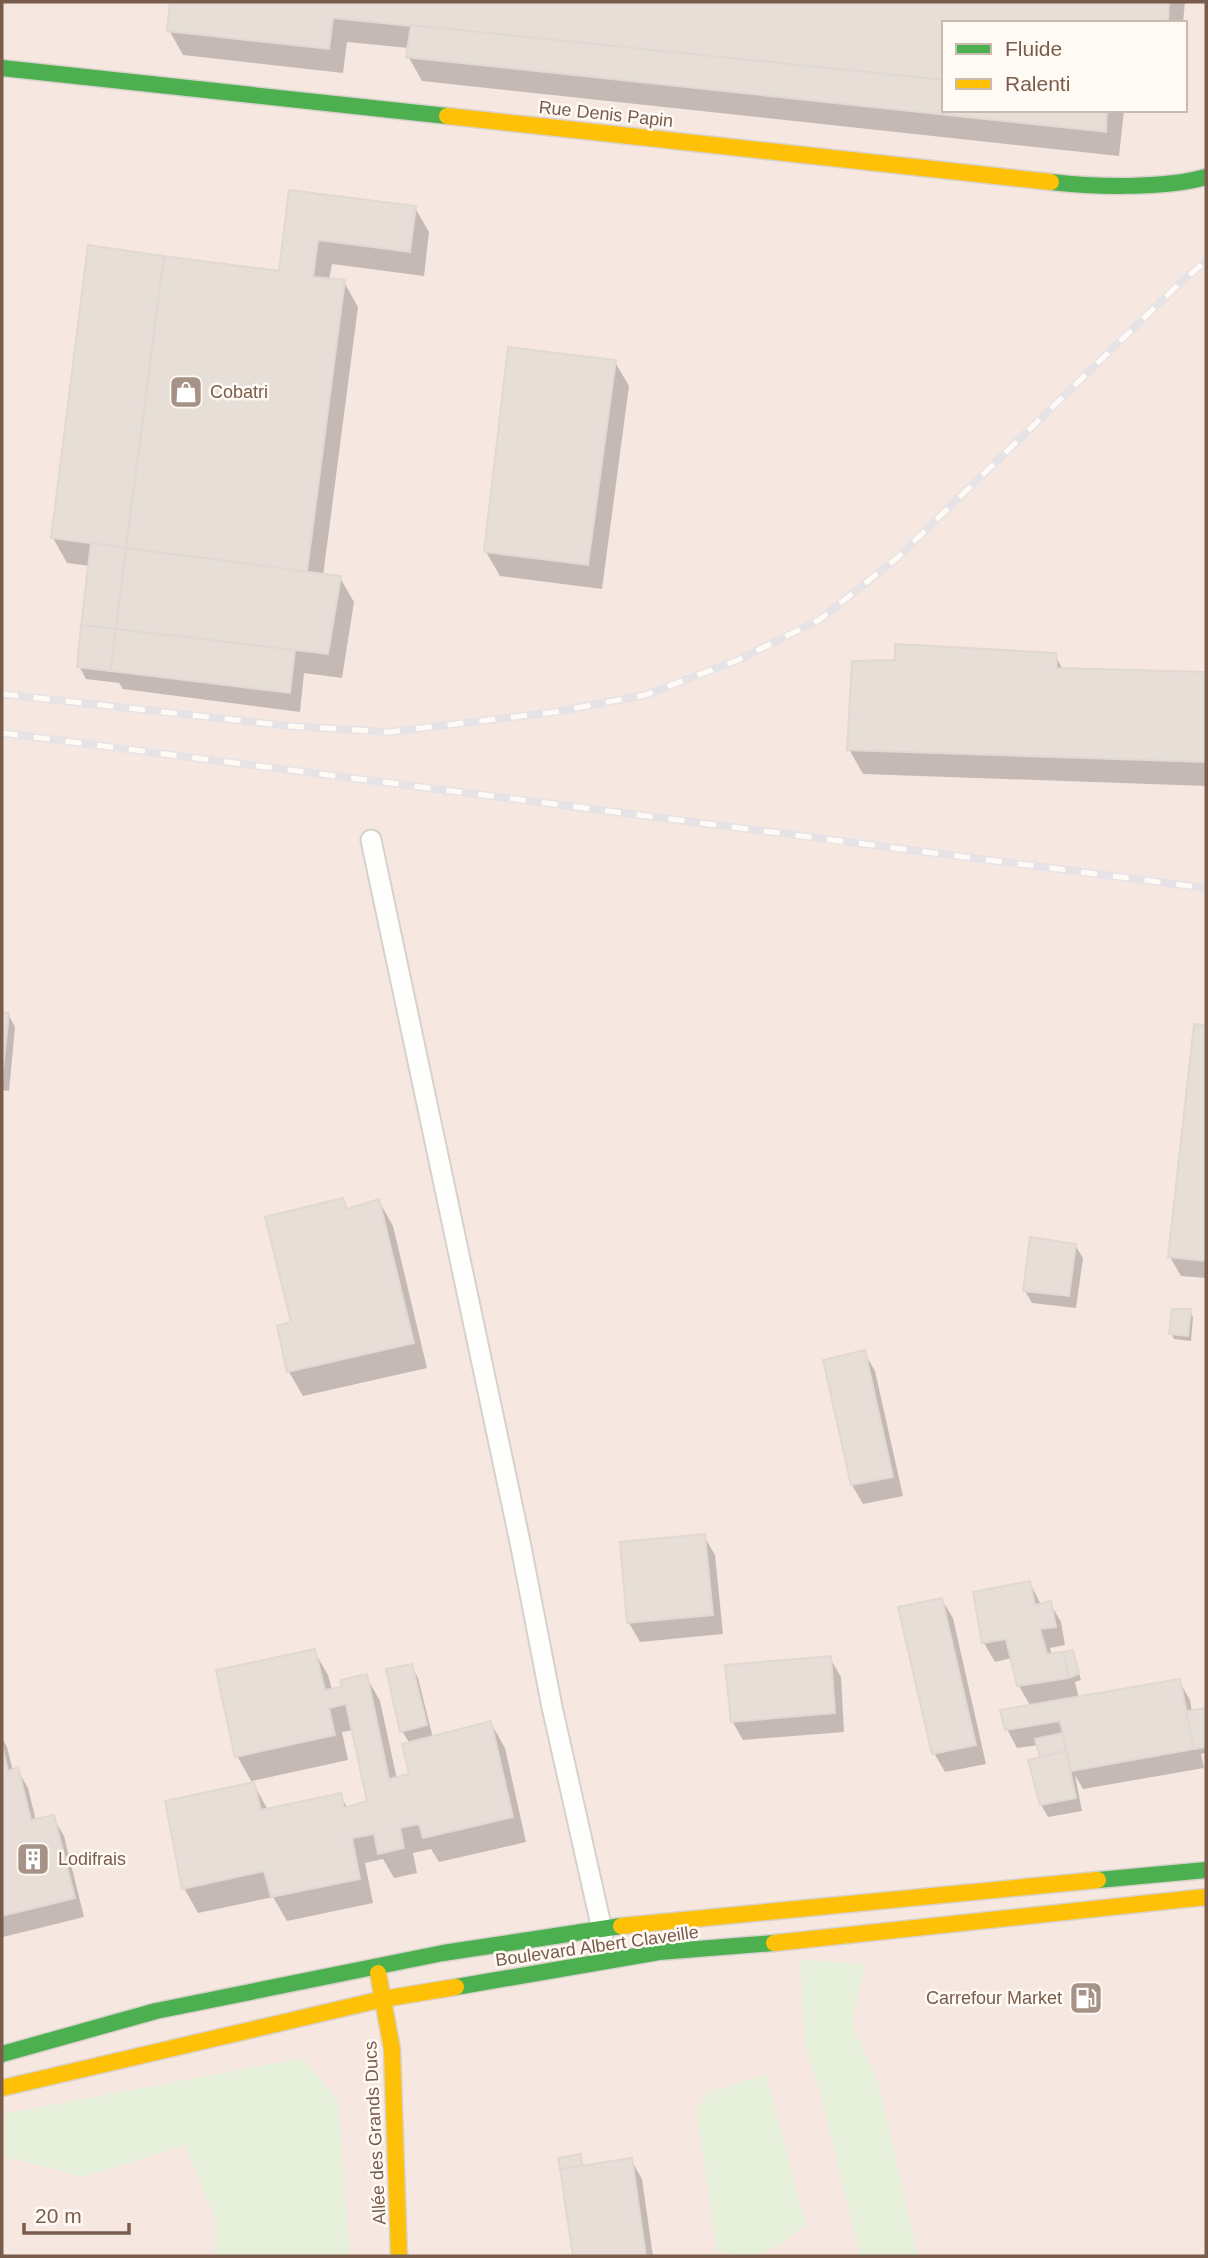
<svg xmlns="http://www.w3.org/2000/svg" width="1208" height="2258" viewBox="0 0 1208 2258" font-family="Arial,sans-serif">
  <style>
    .commercial { fill: #f6e8e1; fill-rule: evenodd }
    .green { fill: #e7f0db }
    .shadow { fill: #0003; fill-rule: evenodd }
    .building { fill: #e6ded7; stroke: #e2d8d2; stroke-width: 2 }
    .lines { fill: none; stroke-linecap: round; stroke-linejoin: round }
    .lane-casing { stroke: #d7d1cb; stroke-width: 23 }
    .fast-casing { stroke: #d9d2cb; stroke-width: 19 }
    .slow-casing { stroke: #d9d2cb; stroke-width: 19 }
    .lane { stroke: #fefefd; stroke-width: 19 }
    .fast { stroke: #4caf50; stroke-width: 16 }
    .slow { stroke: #ffc107; stroke-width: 16 }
    .rail-casing { stroke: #e6e3e7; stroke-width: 8 }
    .rail { stroke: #fffaf3; stroke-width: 5; stroke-dasharray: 16; stroke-linecap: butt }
    .labels { text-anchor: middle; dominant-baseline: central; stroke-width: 5; stroke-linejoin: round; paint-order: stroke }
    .street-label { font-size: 18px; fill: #7a5c4d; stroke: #fffaf3 }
    .poi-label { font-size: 18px; fill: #7a5c4d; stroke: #fffaf3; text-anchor: start }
  </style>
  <rect width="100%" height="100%" fill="#f9f5f0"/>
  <path class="commercial" d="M2,2H1206V2256H2ZM944,23H1185V110H944Z"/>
  <g class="green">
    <polygon points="800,1959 865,1964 852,2023 879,2085 918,2256 860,2256 822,2099 805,2045"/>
    <polygon points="303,2058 338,2101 350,2256 214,2256 217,2221 184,2145 84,2177 2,2156 2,2114"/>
    <path d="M766,2074L806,2225C786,2240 765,2258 738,2256C729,2254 727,2251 717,2251L696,2109L709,2092Z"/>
  </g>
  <g class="shadow">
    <polygon points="172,2 1185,2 1183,23 944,23 944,110 1124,110 1119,156 422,81 408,56 409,48 347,42 343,73 183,55 169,30"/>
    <polygon points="291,192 415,208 429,232 424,276 332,264 329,280 344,282 358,307 323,576 340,578 354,602 342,678 304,673 300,712 123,689 119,683 86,679 79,666 90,566 67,563 53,538 281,273"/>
    <polygon points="615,362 629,386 602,589 500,576 486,552"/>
    <polygon points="1055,655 1063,670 1206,674 1206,786 863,774 849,749"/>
    <polygon points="2,1013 8,1014 15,1027 9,1091 2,1090"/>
    <polygon points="1196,1026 1206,1027 1206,1278 1181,1276 1170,1257"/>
    <polygon points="342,1200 348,1210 379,1201 393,1226 427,1368 303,1396 289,1372"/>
    <polygon points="1075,1245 1083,1258 1076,1308 1032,1303 1025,1291"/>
    <polygon points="1190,1311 1193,1317 1191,1341 1174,1339 1171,1334"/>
    <polygon points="864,1352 875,1371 903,1496 863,1504 852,1485 825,1361"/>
    <polygon points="704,1536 715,1555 723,1634 640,1642 629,1623"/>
    <polygon points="1030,1583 1041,1605 1050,1603 1061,1622 1065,1645 1050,1648 1052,1655 1072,1652 1081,1680 1075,1682 1079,1699 1179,1681 1190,1700 1192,1712 1206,1710 1206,1753 1201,1754 1204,1768 1083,1789 1075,1775 1082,1811 1048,1817 1041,1805 1030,1761 1043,1758 1039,1745 1017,1748 1007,1729 1031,1707 1019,1686 1012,1658 995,1662 984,1643 975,1594"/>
    <polygon points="942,1600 953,1618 986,1764 945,1772 934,1753"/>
    <path d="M314,1651L328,1675L332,1690L342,1688L366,1676L380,1701L397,1779L411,1775L410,1744L402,1731L411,1666L418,1678L433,1738L491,1723L505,1748L526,1842L439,1862L431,1849L413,1853L417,1873L394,1878L383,1859L365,1863L373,1903L287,1921L273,1897L198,1913L184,1888L253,1784L237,1756ZM353,1730L369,1803L348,1809L340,1795L268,1810L252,1781L348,1760L342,1732Z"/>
    <polygon points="830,1658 841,1677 844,1732 743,1740 732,1721"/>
    <polygon points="2,1738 7,1747 13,1771 17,1769 28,1788 36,1821 53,1817 64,1836 84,1917 3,1937"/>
    <polygon points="580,2156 584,2167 631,2160 642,2179 653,2256 575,2256 560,2159"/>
  </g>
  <g class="building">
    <polygon points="170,2 1169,2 1168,23 944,23 944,80 333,18 329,49 167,31"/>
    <polygon points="411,25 944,80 944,110 1107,110 1106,132 406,57"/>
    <polygon points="289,190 416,206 410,252 318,240 313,277 345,280 307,572 126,548 164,256 279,271"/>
    <polygon points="88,245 164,256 126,548 51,538"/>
    <polygon points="508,347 616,360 588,565 484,552"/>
    <polygon points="91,543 126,548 116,629 81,625"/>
    <polygon points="126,548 341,576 328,654 116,629"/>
    <polygon points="81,625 116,629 110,671 77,667"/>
    <polygon points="116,629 295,650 290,693 110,671"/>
    <polygon points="895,644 1056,653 1057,668 1206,672 1206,762 847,750 852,661 895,660"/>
    <polygon points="2,1012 9,1013 2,1079"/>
    <polygon points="1194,1024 1206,1025 1206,1261 1168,1257"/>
    <polygon points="343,1198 347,1209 379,1199 414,1343 287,1372 277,1326 291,1322 265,1217"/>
    <polygon points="1030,1237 1076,1244 1069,1296 1023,1291"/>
    <polygon points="1172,1309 1191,1309 1188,1336 1169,1334"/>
    <polygon points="865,1350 893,1477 851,1485 823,1360"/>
    <polygon points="705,1534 713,1615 627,1623 620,1542"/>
    <polygon points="1030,1581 1035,1605 1051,1601 1056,1627 1040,1629 1047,1654 1063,1652 1069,1678 1017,1686 1006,1639 982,1643 973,1592"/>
    <polygon points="942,1598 976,1745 932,1754 898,1607"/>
    <polygon points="315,1649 325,1690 341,1687 341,1680 367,1674 389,1779 409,1774 402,1744 491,1721 513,1817 423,1838 419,1824 400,1828 404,1848 378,1854 374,1834 352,1838 360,1879 271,1897 264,1871 182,1889 165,1801 254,1782 261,1810 341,1793 344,1808 367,1801 346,1704 329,1708 335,1735 235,1757 216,1670"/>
    <polygon points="1073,1650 1079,1674 1069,1678 1063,1652"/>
    <polygon points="831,1656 835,1713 731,1722 725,1665"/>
    <polygon points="412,1664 427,1725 400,1732 386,1669"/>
    <polygon points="1180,1679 1194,1749 1071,1771 1060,1721 1005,1730 1000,1710"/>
    <polygon points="1206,1708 1206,1747 1194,1749 1186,1711"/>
    <polygon points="1063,1733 1066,1751 1040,1757 1035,1739"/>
    <polygon points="2,1745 8,1771 18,1767 31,1820 54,1815 75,1898 2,1916"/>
    <polygon points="1066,1751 1076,1798 1040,1805 1028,1760"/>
    <polygon points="581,2154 582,2166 560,2169 558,2158"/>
    <polygon points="632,2158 646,2256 573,2256 560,2169"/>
  </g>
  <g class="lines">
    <defs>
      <polyline id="lane" points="371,840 520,1542 552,1707 603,1934"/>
      <g id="fast">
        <polyline points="2,68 447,116"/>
        <path d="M1051,182C1094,187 1164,189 1206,177"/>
        <polyline points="1098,1880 1206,1870"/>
        <polyline points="456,1987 659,1952 774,1943"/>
        <polyline points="2,2054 156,2011 443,1953 621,1926"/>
      </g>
      <g id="slow">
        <polyline points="447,116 1051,182"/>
        <polyline points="621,1926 1098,1880"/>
        <polyline points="774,1943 1206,1897"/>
        <polyline points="378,1973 392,2049 399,2256"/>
        <polyline points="2,2088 383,1999 456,1987"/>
      </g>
    </defs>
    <use href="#lane" class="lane-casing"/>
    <use href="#fast" class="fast-casing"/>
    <use href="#slow" class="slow-casing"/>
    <use href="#lane" class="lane"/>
    <use href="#fast" class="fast"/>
    <use href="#slow" class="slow"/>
    <defs>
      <g id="rail">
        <polyline points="2,694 289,726 389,732 555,712 645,695 738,660 819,620 897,558 1180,283 1206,261"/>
        <polyline points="2,733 1206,888"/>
      </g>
    </defs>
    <use href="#rail" class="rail-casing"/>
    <use href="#rail" class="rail"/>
  </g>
  <defs>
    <symbol id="shop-square" viewBox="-11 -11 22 22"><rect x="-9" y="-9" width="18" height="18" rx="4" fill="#a69286" stroke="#fffaf3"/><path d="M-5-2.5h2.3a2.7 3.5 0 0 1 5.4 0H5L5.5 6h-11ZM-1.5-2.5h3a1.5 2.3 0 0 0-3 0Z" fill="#fff"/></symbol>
    <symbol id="building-square" viewBox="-11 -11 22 22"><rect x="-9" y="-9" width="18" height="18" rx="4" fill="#a69286" stroke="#fffaf3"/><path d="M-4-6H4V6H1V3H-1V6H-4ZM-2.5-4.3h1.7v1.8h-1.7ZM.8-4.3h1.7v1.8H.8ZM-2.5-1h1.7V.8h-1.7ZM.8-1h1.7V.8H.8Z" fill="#fff"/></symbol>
    <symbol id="fuel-square" viewBox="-11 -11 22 22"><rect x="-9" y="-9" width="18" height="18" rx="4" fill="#a69286" stroke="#fffaf3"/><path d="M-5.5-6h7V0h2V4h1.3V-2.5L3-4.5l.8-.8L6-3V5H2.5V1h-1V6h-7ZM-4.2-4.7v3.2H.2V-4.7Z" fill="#fff"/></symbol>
  </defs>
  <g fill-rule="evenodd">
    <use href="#shop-square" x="167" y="373" width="38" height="38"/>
    <use href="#building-square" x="14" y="1840" width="38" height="38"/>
    <use href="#fuel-square" x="1067" y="1979" width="38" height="38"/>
  </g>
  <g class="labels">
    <g class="street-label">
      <text transform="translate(606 114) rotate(6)">Rue Denis Papin</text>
      <text transform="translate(597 1946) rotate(-8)">Boulevard Albert Claveille</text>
      <text transform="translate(375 2133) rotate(-93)">Allée des Grands Ducs</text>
    </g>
    <g class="poi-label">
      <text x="210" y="392">Cobatri</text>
      <text x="58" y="1859">Lodifrais</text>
      <text x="1062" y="1998" text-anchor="end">Carrefour Market</text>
    </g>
  </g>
  <rect width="1208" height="2258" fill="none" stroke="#7a5c4d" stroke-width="7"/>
  <rect x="942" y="21" width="245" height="91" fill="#fffaf3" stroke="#cabbb1" stroke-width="2"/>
  <rect x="956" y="44" width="35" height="10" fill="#4caf50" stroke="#cabbb1" stroke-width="2"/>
  <text x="1005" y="56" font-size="21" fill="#7a5c4d">Fluide</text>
  <rect x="956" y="79" width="35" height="10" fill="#ffc107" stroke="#cabbb1" stroke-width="2"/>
  <text x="1005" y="91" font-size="21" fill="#7a5c4d">Ralenti</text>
  <path d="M24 2223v10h105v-10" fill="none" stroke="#7a5c4d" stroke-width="3.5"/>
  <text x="35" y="2223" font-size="21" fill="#7a5c4d" stroke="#fffaf3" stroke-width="5" paint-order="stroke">20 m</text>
</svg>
